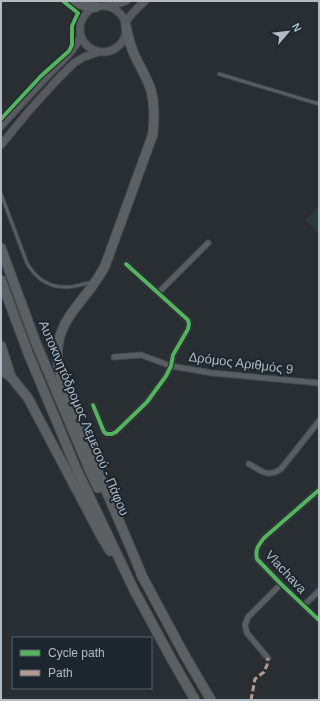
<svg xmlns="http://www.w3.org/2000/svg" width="320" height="701" viewBox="0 0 320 701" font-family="Arial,sans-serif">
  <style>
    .green { fill: #293b3a }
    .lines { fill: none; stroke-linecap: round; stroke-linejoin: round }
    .lane-casing { stroke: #45494c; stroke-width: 4.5 }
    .street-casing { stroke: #45494c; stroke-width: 7 }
    .secondary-casing { stroke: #45494c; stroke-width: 9 }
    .highway-casing { stroke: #464b4f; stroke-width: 11 }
    .lane { stroke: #595e62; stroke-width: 2.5 }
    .street { stroke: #595e62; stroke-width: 5 }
    .secondary { stroke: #575b60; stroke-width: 7 }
    .highway { stroke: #5d6063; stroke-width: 9 }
    .quiet { stroke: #b69a8f; stroke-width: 3; stroke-dasharray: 6 3; stroke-linecap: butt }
    .cycleway-casing { stroke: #1d262e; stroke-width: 6 }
    .cycleway { stroke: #56b35d; stroke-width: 4 }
    .labels { text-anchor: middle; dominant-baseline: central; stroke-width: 4; stroke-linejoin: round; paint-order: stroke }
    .street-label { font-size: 13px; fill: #b3bcc5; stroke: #1d262e }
  </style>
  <rect width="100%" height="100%" fill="#292e33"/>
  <polygon class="green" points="319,207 319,233 305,220"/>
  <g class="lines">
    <defs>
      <g id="lane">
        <polyline points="219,74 319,104"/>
        <path d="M1,194L27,263C36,279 50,288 69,287C76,287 83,283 91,283"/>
      </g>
      <g id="street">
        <polyline points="158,293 208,243"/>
        <polyline points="114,357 141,355 171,366 212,373 319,383"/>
        <polyline points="93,405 104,432 107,434 112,434 116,432 147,402 166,376 171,366 173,355 188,329 189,324 188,320 126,264"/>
        <path d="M249,464C262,471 267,478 281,469L319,421"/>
        <path d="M319,490L264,538C258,546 255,549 257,559L281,584L319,620"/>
        <polyline points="304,605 319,591"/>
        <polyline points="268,658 247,633 245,625 248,617 281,584"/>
      </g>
      <g id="secondary">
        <polyline points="106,6 114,5 126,1"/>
        <circle cx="103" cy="29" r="23"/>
        <path d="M125,23C131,14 137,8 145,1"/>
        <path d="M1,126C16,109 32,92 47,76C60,62 72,54 81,36"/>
        <polyline points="1,145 28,112 55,82 74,63 84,57 98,52"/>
      </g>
      <g id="highway">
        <path d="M75,1C82,6 88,7 96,7"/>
        <path d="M126,26C128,36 130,46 135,56C140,67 147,78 151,90C155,105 154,119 153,134L105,266C102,271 99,277 95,282C84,299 68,313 61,333C58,341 57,353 58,363C60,385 72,409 80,429C100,479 123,528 143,578"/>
        <polyline points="1,248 36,343 90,471 98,488"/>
        <polyline points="1,280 28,353 76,468 134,590 172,660 195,700"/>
        <polyline points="1,346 11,377"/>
        <polyline points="1,370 11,377 28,398 101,536 110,551"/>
        <polyline points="141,574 184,654 211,700"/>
      </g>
    </defs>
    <use href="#lane" class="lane-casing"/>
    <use href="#street" class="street-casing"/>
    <use href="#secondary" class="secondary-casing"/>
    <use href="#highway" class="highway-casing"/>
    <use href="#lane" class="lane"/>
    <use href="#street" class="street"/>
    <use href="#secondary" class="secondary"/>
    <use href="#highway" class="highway"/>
    <polyline class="quiet" points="251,700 255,679 264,672 267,665 268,658"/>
    <defs>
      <g id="cycleway">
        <polyline points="1,119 41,76 69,51 72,45 72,26 78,13 63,1"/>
        <polyline points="93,405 104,432 107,434 112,434 116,432 147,402 166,376 171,366 173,355 188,329 189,324 188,320 126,264"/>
        <path d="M319,490L264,538C258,546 255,549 257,559L281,584L319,620"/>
      </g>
    </defs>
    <use href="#cycleway" class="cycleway-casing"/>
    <use href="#cycleway" class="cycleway"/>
  </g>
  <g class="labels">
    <g class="street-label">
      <text transform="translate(241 363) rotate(7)">Δρόμος Αριθμός 9</text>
      <text transform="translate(84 418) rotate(67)">Αυτοκινητόδρομος Λεμεσού - Πάφου</text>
      <text transform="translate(286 572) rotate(47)">Vlachava</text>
    </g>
  </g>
  <rect width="320" height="701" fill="none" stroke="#b3bcc5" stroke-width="4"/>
  <rect x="12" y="637" width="140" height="52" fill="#1d262e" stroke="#59626a"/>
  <rect x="20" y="650" width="20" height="6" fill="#56b35d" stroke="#59626a"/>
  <text x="48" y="657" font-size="12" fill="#b3bcc5">Cycle path</text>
  <rect x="20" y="670" width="20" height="6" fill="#b69a8f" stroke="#59626a"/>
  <text x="48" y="677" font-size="12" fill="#b3bcc5">Path</text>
  <g transform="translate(288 32) rotate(62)" stroke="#1d262e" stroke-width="3" paint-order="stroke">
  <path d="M0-3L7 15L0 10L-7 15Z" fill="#b3bcc5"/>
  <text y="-6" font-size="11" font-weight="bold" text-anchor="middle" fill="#b3bcc5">N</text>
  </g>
</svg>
